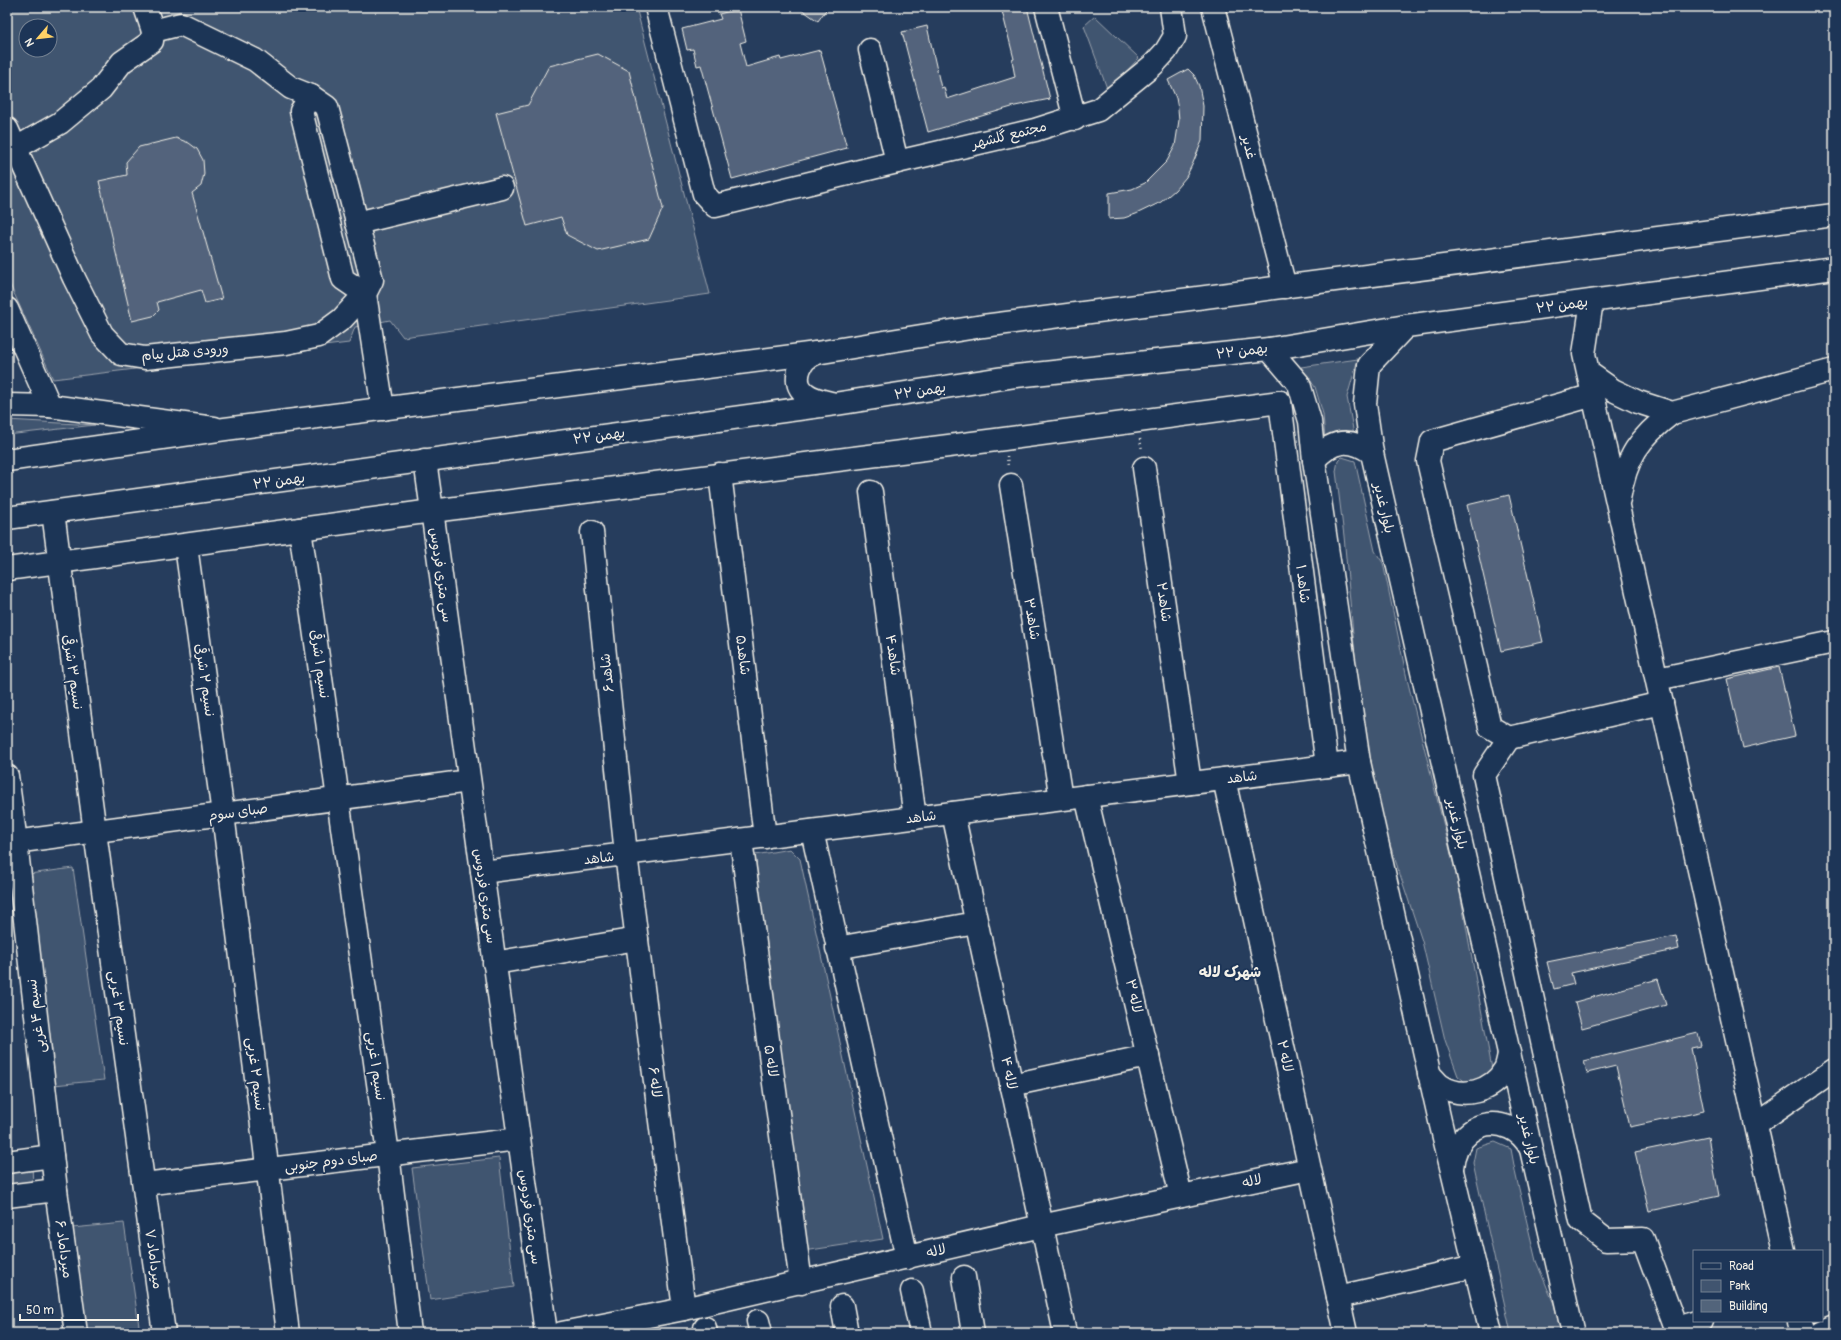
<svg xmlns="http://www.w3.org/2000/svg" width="1841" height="1340" viewBox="0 0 1841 1340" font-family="Pangolin,'Playpen Sans Arabic',sans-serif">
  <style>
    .green { fill: #40546f; stroke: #9aa2ac; fill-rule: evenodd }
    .building { fill: #52647b; stroke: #f4f1e8 }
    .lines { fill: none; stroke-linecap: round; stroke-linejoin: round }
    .minor-casing { stroke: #f4f1e8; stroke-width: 25 }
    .major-casing { stroke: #f4f1e8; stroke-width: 25 }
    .highway-casing { stroke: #f4f1e8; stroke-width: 25 }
    .path { stroke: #f4f1e8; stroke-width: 2.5; stroke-dasharray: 1 3; stroke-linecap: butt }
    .minor { stroke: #1d3557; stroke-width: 22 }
    .major { stroke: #1d3557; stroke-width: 22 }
    .highway { stroke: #1d3557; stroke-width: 22 }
    .labels { text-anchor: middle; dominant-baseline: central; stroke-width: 3.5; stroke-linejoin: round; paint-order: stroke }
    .street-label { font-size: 14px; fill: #f4f1e8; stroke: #1d3557 }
    .neighbourhood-label { font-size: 15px; font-weight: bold; fill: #f4f1e8; stroke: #1d3557 }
  </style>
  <rect width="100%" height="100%" fill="#263d5d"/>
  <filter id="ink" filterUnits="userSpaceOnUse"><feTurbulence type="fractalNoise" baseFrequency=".025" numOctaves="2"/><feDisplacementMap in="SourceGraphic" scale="8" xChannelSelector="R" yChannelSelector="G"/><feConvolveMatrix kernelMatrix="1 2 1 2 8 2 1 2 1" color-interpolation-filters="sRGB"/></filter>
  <g filter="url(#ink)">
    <g class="green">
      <path d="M7,7H636L710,294L403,337L390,320L355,327L349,343L53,379L7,278ZM26,26H50V50H26Z"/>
      <polygon points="1095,16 1139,58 1108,91 1084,26"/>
      <polygon points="1358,359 1347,397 1355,440 1325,440 1323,414 1315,387 1301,367"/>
      <polygon points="7,420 95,425 7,435"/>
      <polygon points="1342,457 1355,461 1375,551 1383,563 1407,679 1458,882 1492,1069 1483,1082 1469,1085 1458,1076 1445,1040 1422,941 1374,796 1360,710 1344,536 1336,471 1338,461"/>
      <polygon points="790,849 800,859 883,1239 804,1251 755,855"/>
      <polygon points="73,868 104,1080 54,1085 29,874"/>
      <polygon points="1495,1142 1511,1149 1516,1176 1536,1261 1554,1304 1561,1333 1511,1333 1473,1163 1476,1148"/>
      <polygon points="499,1158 514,1287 430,1300 412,1168"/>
      <polygon points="32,1165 33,1186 7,1189 7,1168"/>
      <polygon points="124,1223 140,1333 87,1333 72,1228"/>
    </g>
    <g class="building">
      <polygon points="798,7 828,7 818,21"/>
      <polygon points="1001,7 1027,7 1050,99 1015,106 928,132 902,32 927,26 941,88 944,87 947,99 1015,77 1012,60 1014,59"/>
      <polygon points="738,9 746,41 740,43 746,67 780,57 781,60 820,50 847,148 732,179 701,65 697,66 693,49 687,50 682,29 721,19 719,14"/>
      <polygon points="598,54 629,71 663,208 649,239 598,251 567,235 561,217 527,226 496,113 528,105 549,66"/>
      <polygon points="1188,69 1194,75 1199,86 1203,106 1202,141 1193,163 1186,177 1175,190 1161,202 1136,214 1124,218 1109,219 1109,193 1132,189 1145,183 1167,161 1175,146 1179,120 1178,109 1176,98 1168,80"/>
      <polygon points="176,138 189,143 197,149 203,160 204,174 201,186 192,193 222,299 205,303 201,290 157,302 159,310 153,316 132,321 99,181 127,175 126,162 139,147"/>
      <polygon points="1509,495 1543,642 1501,651 1467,505"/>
      <polygon points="1779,667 1795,736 1743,748 1727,679"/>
      <polygon points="1676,936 1679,949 1571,973 1574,984 1554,989 1547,962"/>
      <polygon points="1658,979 1666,1005 1582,1028 1575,1002"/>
      <polygon points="1698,1033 1701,1046 1691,1048 1704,1111 1630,1127 1616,1066 1587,1073 1584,1061"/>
      <polygon points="1708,1137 1719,1196 1649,1211 1635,1152"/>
    </g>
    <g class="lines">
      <defs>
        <g id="minor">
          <polyline points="145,7 153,31 181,24 255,60 291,88 311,96 327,107 372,280 365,294 383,409"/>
          <polyline points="656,7 704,194 715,206 897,162"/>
          <polyline points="1046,7 1075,119"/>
          <polyline points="870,50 897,162 1035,130 1098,110 1153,65 1166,51 1175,36 1171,7"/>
          <polyline points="311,96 301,111 343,279 365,294"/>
          <polyline points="7,129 74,278 102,334 121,354 145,358 286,343 319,336 342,319 365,294"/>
          <polyline points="16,148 60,123 101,89 122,62 152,41 153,31"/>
          <polyline points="357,223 502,188"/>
          <polyline points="1592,301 1584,354 1784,1251"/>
          <polyline points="7,309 50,406"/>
          <polyline points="1589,373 1613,390 1638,402 1672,413 1834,370"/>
          <polyline points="1594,395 1432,441 1428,461 1490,727 1509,738 1662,703"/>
          <polyline points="1280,402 1327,766"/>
          <polyline points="7,405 50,406 214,428"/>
          <polyline points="425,460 546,1333"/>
          <polyline points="1144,468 1190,783"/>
          <polyline points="720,474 765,837"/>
          <polyline points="1011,485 1061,799"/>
          <polyline points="871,492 915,818"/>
          <path d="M1619,499C1626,457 1639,438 1672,413"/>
          <polyline points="53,512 95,832 164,1333"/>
          <polyline points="300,529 388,1154 410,1333"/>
          <polyline points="592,532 626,854 684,1309"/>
          <polyline points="186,546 223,814 288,1333"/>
          <polyline points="1657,679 1834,642"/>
          <polyline points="1509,738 1484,775 1581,1221 1606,1240 1643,1239 1676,1328 1701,1321"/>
          <polyline points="7,776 16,842 56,1190 76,1333"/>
          <polyline points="1224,779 1346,1333"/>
          <polyline points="1086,796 1181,1196"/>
          <polyline points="953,813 1065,1333"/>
          <polyline points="812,831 907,1258"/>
          <polyline points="741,840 801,1283"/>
          <polyline points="7,843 469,781"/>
          <polyline points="482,872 1359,762"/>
          <polyline points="837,948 976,923"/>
          <polyline points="494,963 637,939"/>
          <polyline points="1011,1085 1148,1056"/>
          <polyline points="1756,1124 1834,1070"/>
          <polyline points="7,1162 52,1156"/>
          <polyline points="144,1184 519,1139"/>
          <polyline points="7,1196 56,1190"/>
          <polyline points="964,1277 973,1333"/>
          <polyline points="912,1291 921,1333"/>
          <polyline points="1338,1297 1475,1266"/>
          <polyline points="842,1306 847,1333"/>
          <polyline points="758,1321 761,1333"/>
          <polyline points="1800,1321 1804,1333"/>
          <polyline points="705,1328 706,1333"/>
          <polyline points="562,1333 684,1309 1041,1226 1309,1169"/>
          <polyline points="1820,1333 1834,1327"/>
        </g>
        <g id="major">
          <polyline points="1213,7 1285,287"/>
          <polyline points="1406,326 1369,365 1365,404 1372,453 1573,1333"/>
          <polyline points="1269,349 1299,384 1310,421 1314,460 1359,762 1440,1121 1491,1333"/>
          <path d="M1314,460C1332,440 1350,437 1372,453"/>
          <polyline points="7,569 432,511 1004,439 1280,402"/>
          <path d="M1429,1074C1433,1077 1436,1082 1440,1085C1462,1100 1492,1092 1505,1069C1507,1065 1508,1059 1509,1054"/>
          <path d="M1452,1168C1454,1139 1479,1114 1510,1128C1519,1132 1525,1139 1530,1147"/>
        </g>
        <g id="highway">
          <path d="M816,353C813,355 808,357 805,360C797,369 794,385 805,393C812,399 822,401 831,403"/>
          <polyline points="7,460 225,429 816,353 983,326 1834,215"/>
          <polyline points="7,518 835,404 1016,376 1269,349 1406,326 1834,268"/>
        </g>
      </defs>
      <use href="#minor" class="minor-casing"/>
      <use href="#major" class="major-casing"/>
      <use href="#highway" class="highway-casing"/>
      <g class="path">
        <polyline points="1140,439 1142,450"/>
        <polyline points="1007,456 1008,467"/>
      </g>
      <use href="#minor" class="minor"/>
      <use href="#major" class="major"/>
      <use href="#highway" class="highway"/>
    </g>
  </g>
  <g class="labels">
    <g class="street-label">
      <text transform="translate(1009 135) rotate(-14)">مجتمع گلشهر</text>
      <text transform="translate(1249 147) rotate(76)">غدیر</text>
      <text transform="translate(1562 305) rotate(-8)">۲۲ بهمن</text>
      <text transform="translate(1242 351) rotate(-7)">۲۲ بهمن</text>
      <text transform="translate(185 352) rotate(-5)">ورودی هتل پیام</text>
      <text transform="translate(920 391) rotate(-9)">۲۲ بهمن</text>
      <text transform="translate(599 436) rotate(-8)">۲۲ بهمن</text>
      <text transform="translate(279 481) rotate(-8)">۲۲ بهمن</text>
      <text transform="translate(1384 508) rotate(77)">بلوار غدیر</text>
      <text transform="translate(441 575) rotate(82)">سی متری فردوس</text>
      <text transform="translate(1303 584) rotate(83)">شاهد ۱</text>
      <text transform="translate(1164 602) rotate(82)">شاهد۲</text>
      <text transform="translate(1032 619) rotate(81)">شاهد۳</text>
      <text transform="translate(743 655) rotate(83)">شاهد۵</text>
      <text transform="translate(893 655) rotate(82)">شاهد۴</text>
      <text transform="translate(320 664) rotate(82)">نسیم ۱ شرقی</text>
      <text transform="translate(73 672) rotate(82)">نسیم ۳ شرقی</text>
      <text transform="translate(607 673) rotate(-96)">شاهد۶</text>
      <text transform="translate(205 680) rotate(82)">نسیم ۲ شرقی</text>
      <text transform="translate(1242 777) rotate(-7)">شاهد</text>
      <text transform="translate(238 812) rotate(-8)">صبای سوم</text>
      <text transform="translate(921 817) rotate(-7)">شاهد</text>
      <text transform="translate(1457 824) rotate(77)">بلوار غدیر</text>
      <text transform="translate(599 858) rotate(-7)">شاهد</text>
      <text transform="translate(485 896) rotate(82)">سی متری فردوس</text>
      <text transform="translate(1134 996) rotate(77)">لاله ۳</text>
      <text transform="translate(119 1008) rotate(82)">نسیم ۳ غربی</text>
      <text transform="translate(36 1016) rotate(-97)">نسیم ۴ غربی</text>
      <text transform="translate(1285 1056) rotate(78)">لاله ۲</text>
      <text transform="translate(771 1061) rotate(82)">لاله ۵</text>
      <text transform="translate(376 1066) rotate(82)">نسیم ۱ غربی</text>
      <text transform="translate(1009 1073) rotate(78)">لاله ۴</text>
      <text transform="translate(256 1074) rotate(83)">نسیم ۲ غربی</text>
      <text transform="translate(655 1082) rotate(83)">لاله ۶</text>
      <text transform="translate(1529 1139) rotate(77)">بلوار غدیر</text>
      <text transform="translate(331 1161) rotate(-7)">صبای دوم جنوبی</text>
      <text transform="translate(1252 1181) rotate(-12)">لاله</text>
      <text transform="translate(530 1217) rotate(82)">سی متری فردوس</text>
      <text transform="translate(64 1249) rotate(82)">میرداماد ۶</text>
      <text transform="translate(936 1251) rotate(-13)">لاله</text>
      <text transform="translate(154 1259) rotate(82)">میرداماد ۷</text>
    </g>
    <g class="neighbourhood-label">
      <text x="1230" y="972">شهرک لاله</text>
    </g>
  </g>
  <rect width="1841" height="1340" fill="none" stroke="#1d3557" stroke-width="24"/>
  <rect x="12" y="12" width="1817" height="1316" fill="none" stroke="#f4f1e8" stroke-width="1.5" filter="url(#ink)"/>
  <rect x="1693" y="1250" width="130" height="72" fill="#1d3557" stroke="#738091"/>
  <rect x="1701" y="1263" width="20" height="6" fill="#1d3557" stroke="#738091"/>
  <text x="1729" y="1270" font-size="12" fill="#f4f1e8">Road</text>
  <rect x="1701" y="1280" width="20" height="12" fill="#40546f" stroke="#738091"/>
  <text x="1729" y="1290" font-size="12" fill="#f4f1e8">Park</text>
  <rect x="1701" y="1300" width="20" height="12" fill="#52647b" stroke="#738091"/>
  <text x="1729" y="1310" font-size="12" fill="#f4f1e8">Building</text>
  <g transform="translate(38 38) rotate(242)"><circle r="19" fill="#1d3557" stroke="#738091"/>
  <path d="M0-3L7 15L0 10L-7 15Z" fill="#ffd166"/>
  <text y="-6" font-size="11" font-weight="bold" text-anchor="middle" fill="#f4f1e8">N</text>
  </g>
  <path d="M20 1314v6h118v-6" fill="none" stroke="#f4f1e8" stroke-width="2"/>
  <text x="26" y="1314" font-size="12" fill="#f4f1e8" stroke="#1d3557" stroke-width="3" paint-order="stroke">50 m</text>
</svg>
